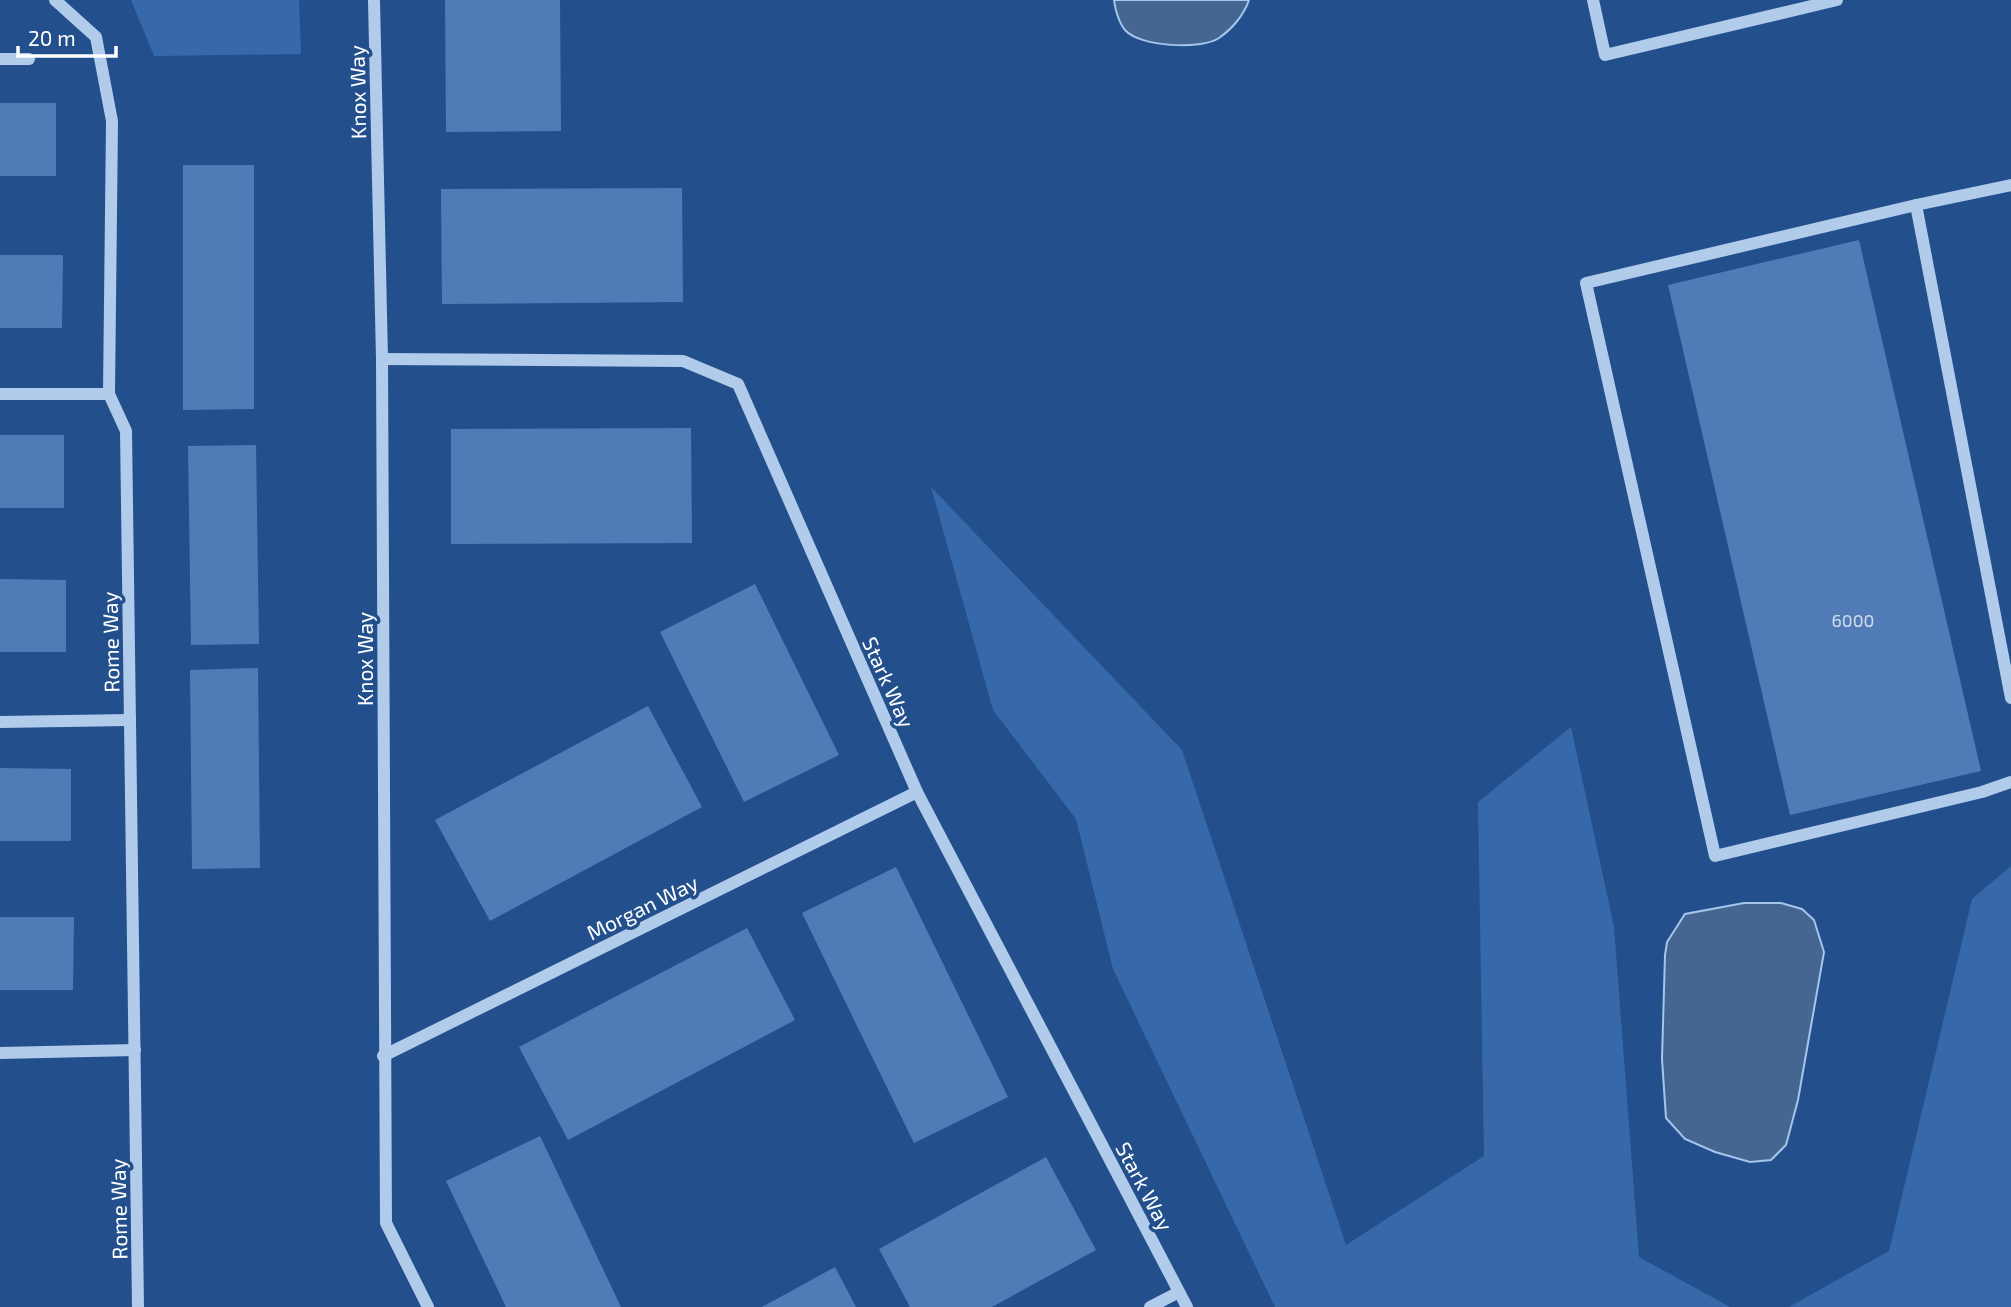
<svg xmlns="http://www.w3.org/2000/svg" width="2011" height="1307" viewBox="0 0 2011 1307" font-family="'Exo 2',sans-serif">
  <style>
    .green { fill: #3769aa }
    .water { fill: #466692; stroke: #a5c5ec; stroke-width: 2 }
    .building { fill: #507bb6 }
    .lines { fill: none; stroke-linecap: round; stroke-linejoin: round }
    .minor { stroke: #b1cbeb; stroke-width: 12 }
    .labels { text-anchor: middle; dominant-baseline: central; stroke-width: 7; stroke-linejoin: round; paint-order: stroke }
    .number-label { font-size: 18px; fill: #d3deed }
    .street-label { font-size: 21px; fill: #fff; stroke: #23508d }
  </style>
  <rect width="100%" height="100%" fill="#23508d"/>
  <g class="green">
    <polygon points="131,0 299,0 301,54 154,56"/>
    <polygon points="931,487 1182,750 1346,1245 1484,1156 1478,802 1571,727 1614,927 1639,1257 1730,1307 1275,1307 1113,969 1076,819 993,710"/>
    <polygon points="2011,866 2011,1307 1789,1307 1889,1251 1972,899"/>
  </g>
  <g class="water">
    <path d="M1114,0H1249C1244,15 1232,29 1219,38C1201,50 1140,47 1125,30C1119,23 1115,9 1114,0Z"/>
    <polygon points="1744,903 1781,903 1802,909 1814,920 1824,952 1798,1100 1786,1145 1771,1160 1750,1162 1715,1152 1685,1139 1666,1118 1662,1059 1665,955 1667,942 1685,914"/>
  </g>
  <g class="building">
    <polygon points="445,0 560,0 561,131 446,132"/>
    <rect x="0" y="103" width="56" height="73"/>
    <polygon points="183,165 254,165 254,409 183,410"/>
    <polygon points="682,188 683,302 442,304 441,189"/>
    <polygon points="1859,240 1981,771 1790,815 1668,285"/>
    <polygon points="0,255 63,255 62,328 0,328"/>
    <polygon points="691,428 692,543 451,544 451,429"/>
    <rect x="0" y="435" width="64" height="73"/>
    <polygon points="256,445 259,644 191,645 188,446"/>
    <polygon points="0,579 66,580 66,652 0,652"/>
    <polygon points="755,584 839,755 744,802 660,632"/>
    <polygon points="258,668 260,868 192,869 190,670"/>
    <polygon points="648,706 702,807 490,921 435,820"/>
    <polygon points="0,768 71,769 71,841 0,841"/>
    <polygon points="896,867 1008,1097 914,1143 802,913"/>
    <polygon points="0,917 74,917 73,990 0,990"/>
    <polygon points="747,928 795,1020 568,1140 519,1047"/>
    <polygon points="540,1136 621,1307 506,1307 446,1181"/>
    <polygon points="1046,1157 1096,1250 992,1307 910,1307 879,1249"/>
    <polygon points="835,1267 856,1307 762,1307"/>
  </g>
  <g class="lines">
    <g class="minor">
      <polyline points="55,0 96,37 112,121 109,394 126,431 138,1307"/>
      <polyline points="374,0 382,359 386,1223 428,1307"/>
      <polyline points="1593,0 1605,55 1837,0"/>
      <polyline points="0,59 29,59"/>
      <polyline points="1916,205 2011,185"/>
      <polyline points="382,359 683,361 738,384 917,792 1187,1307"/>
      <polyline points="0,394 109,394"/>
      <polyline points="2011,698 1916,205 1586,283 1715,856 1982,792 2011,782"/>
      <polyline points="0,722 130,720"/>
      <polyline points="0,1053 135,1050"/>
      <polyline points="383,1056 917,792"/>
      <polyline points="1150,1307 1179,1292"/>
    </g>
  </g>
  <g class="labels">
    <g class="number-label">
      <text x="1853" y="620">6000</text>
    </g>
    <g class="street-label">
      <text transform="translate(357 92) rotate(-91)">Knox Way</text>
      <text transform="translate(110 642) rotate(-91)">Rome Way</text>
      <text transform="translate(364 659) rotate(-90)">Knox Way</text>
      <text transform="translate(889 682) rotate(66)">Stark Way</text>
      <text transform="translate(642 907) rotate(-26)">Morgan Way</text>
      <text transform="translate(1145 1186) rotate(62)">Stark Way</text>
      <text transform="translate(118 1209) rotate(-91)">Rome Way</text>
    </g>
  </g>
  <path d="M18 46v10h98v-10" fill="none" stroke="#ffffff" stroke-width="3.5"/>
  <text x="28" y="46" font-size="21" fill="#ffffff" stroke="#23508d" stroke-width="5" paint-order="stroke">20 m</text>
</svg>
